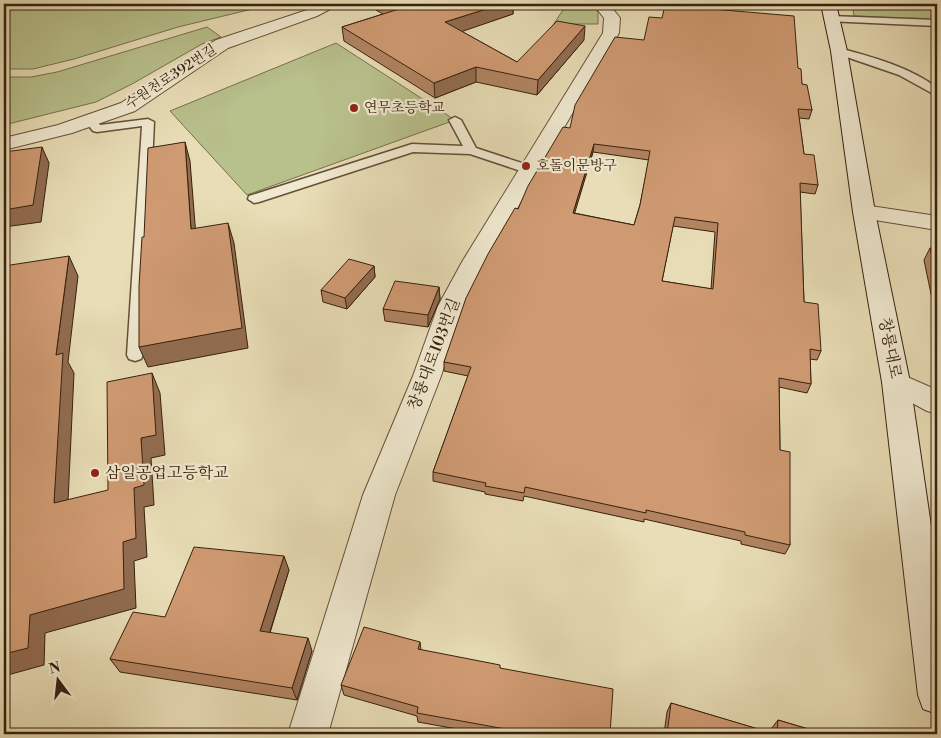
<svg xmlns="http://www.w3.org/2000/svg" width="941" height="738" viewBox="0 0 941 738" font-family="'Libre Bodoni','Noto Serif KR',serif">
  <style>
    .green { fill: #b8c08c; stroke: #78704d }
    .lines { fill: none; stroke-linecap: round; stroke-linejoin: round }
    .lane-casing { stroke: #635038; stroke-width: 3 }
    .street-casing { stroke: #635038; stroke-width: 2 }
    .secondary-casing { stroke: #37210e; stroke-width: 2 }
    .lane { fill: #f0e9d0; fill-rule: evenodd }
    .street { fill: #f0e9d0; fill-rule: evenodd }
    .secondary { fill: #f0e9d0; fill-rule: evenodd }
    .wall { fill: #b28462; stroke: #37210e; fill-rule: evenodd }
    .shaded-wall { fill: #916c50; stroke: #37210e }
    .building { fill: #cf9a72; stroke: #37210e; fill-rule: evenodd }
    .poi-dot { fill: #8f2418; stroke: #f0e9d0; stroke-width: 2 }
    .labels { text-anchor: middle; dominant-baseline: central; stroke-width: 4.5; stroke-linejoin: round; paint-order: stroke }
    .far-street-label { font-size: 14px; fill: #37210e; stroke: #f0e9d0 }
    .far-poi-label { font-size: 14px; fill: #37210e; stroke: #f0e9d0; text-anchor: start }
    .street-label { font-size: 16px; fill: #37210e; stroke: #f0e9d0 }
    .poi-label { font-size: 16px; fill: #37210e; stroke: #f0e9d0; text-anchor: start }
  </style>
  <rect width="100%" height="100%" fill="#e8ddb6"/>
  <filter id="stains"><feTurbulence type="fractalNoise" baseFrequency=".004" numOctaves="4"/><feColorMatrix values="0 0 0 0 .2 0 0 0 0 .09 0 0 0 0 .02 0 0 0 .5 -.17"/></filter>
  <radialGradient id="worn" r=".72"><stop offset=".6" stop-color="#630" stop-opacity="0"/><stop offset="1" stop-color="#630" stop-opacity=".3"/></radialGradient>
  <g class="green">
    <polygon points="4,4 273,4 178,27 74,59 33,69 4,69"/>
    <polygon points="560,4 591,4 598,12 598,24 573,24 551,28 563,10"/>
    <polygon points="852,4 937,4 937,20 854,16"/>
    <polygon points="207,27 221,37 202,44 132,84 96,102 4,125 4,77 31,77 57,72"/>
    <polygon points="336,43 455,120 247,195 170,111"/>
  </g>
  <g class="lines">
    <defs>
      <g id="lane">
        <polygon points="741,4 752,4 753,5 748,8"/>
        <polygon points="830,16 937,20 937,26 827,21 825,19"/>
        <path d="M839,48C872,57 910,67 937,88V96L899,75L835,53V49Z"/>
        <polygon points="455,117 461,120 476,148 534,167 536,170 530,174 470,154 413,152 259,202 254,203 248,199 249,196 412,144 463,146 449,120"/>
        <polygon points="91,118 95,119 100,125 148,119 154,122 143,355 141,359 135,361 129,359 127,355 142,126 97,132 93,131 85,121"/>
      </g>
      <g id="street">
        <polygon points="318,4 337,4 334,7 317,16 228,48 135,111 72,133 4,150 4,138 58,125 121,103 216,40 307,10"/>
        <polygon points="593,4 609,4 620,18 619,33 486,262 464,306 441,376 395,495 328,734 288,734 363,495 413,376 438,306 462,262 603,33 604,18"/>
        <polygon points="864,205 937,216 937,230 856,217 853,212 856,207"/>
        <polygon points="896,372 937,390 937,414 927,411 886,389 882,382 886,375"/>
      </g>
      <polygon id="secondary" points="821,4 836,4 847,51 875,212 910,382 937,567 937,714 923,709 918,695 882,382 853,212 831,51"/>
    </defs>
    <use href="#lane" class="lane-casing"/>
    <use href="#street" class="street-casing"/>
    <use href="#secondary" class="secondary-casing"/>
    <use href="#lane" class="lane"/>
    <use href="#street" class="street"/>
    <use href="#secondary" class="secondary"/>
  </g>
  <g class="wall">
    <polygon points="376,4 513,4 513,14 461,31 517,62 584,40 537,95 476,82 435,98 344,41 342,27 383,14 376,10"/>
    <path d="M798,68L802,84L812,110L809,119L799,118L804,154L818,185L815,194L800,192L804,302L821,351L817,360L810,359L811,384L807,393L779,387L780,450L790,545L785,554L741,544V541L644,519V522L524,496L523,501L485,494V492L433,481V472L468,376L444,371V362L518,209L570,128ZM593,152L649,160L640,205L634,225L574,213ZM673,226L715,232L711,289L662,281Z"/>
    <polygon points="930,248 937,250 937,323 924,260"/>
    <polygon points="374,266 375,277 347,309 323,302 321,290"/>
    <polygon points="439,287 440,299 428,327 385,321 383,309"/>
    <polygon points="289,570 270,633 312,651 297,700 120,672 110,659 165,617"/>
    <polygon points="420,642 421,650 500,668 610,734 485,734 418,722 417,716 344,695 341,685"/>
    <polygon points="671,703 771,733 771,729 778,720 825,734 664,734 667,712"/>
  </g>
  <g class="shaded-wall">
    <polygon points="502,4 513,4 513,14 446,37 445,22"/>
    <polygon points="585,26 584,40 537,95 538,80"/>
    <polygon points="476,67 476,82 435,98 434,83"/>
    <polygon points="185,142 190,161 197,249 191,229"/>
    <polygon points="594,144 593,152 572,222 573,213"/>
    <polygon points="42,147 49,163 41,222 4,227 4,210"/>
    <polygon points="228,223 234,243 248,348 148,367 139,347"/>
    <polygon points="69,256 78,276 68,362 74,373 67,523 54,503 56,355"/>
    <polygon points="374,266 375,277 347,309 345,298"/>
    <polygon points="439,287 440,299 428,327 428,315"/>
    <polygon points="152,373 160,393 165,455 151,458 154,505 144,507 147,557 134,561 136,608 45,633 44,665 4,676 4,654 30,615 123,542 134,488"/>
    <polygon points="284,556 289,570 266,644 260,631"/>
    <polygon points="308,638 312,651 297,700 292,688"/>
  </g>
  <g class="building">
    <polygon points="389,4 502,4 445,22 517,62 557,21 585,26 538,80 476,67 434,83 342,27 399,9"/>
    <path d="M665,5L794,16L798,68L801,69L802,84L807,85L812,110L798,109L804,154L814,155L818,185L800,183L804,302L818,304L821,351L810,349L811,384L779,378L780,450L790,452V545L745,535V532L646,510V513L525,487L524,493L485,486L486,483L433,472L471,367L444,362L466,298L488,254L515,208L518,209L528,186L563,127L570,128L575,105L615,37L644,40L649,17L662,18ZM594,144L650,151L640,205L634,225L573,213ZM675,217L718,223L713,289L662,281Z"/>
    <polygon points="185,142 191,229 228,223 242,328 139,347 139,286 142,237 144,237 148,148"/>
    <polygon points="42,147 33,205 4,210 4,152"/>
    <polygon points="930,248 937,250 937,280"/>
    <polygon points="69,256 56,355 63,353 54,503 108,490 107,382 152,373 156,435 141,438 144,485 134,488 136,538 123,542 124,589 30,615 28,648 4,654 4,266"/>
    <polygon points="349,259 374,266 345,298 321,290"/>
    <polygon points="395,281 439,287 428,315 383,309"/>
    <polygon points="194,547 284,556 260,631 308,638 292,688 110,659 133,612 165,617"/>
    <polygon points="364,627 420,642 418,649 500,665 500,668 613,689 610,734 533,734 417,713 418,707 341,685"/>
    <polygon points="671,703 775,734 667,734"/>
    <polygon points="778,720 825,734 777,734"/>
  </g>
  <g class="poi-dot">
    <circle cx="354" cy="108" r="5"/>
    <circle cx="526" cy="166" r="5"/>
    <circle cx="95" cy="473" r="5"/>
  </g>
  <g class="labels">
    <g class="far-street-label">
      <text transform="translate(171 77) rotate(-33)">수원천로392번길</text>
    </g>
    <g class="far-poi-label">
      <text x="364" y="108">연무초등학교</text>
      <text x="536" y="166">호돌이문방구</text>
    </g>
    <g class="street-label">
      <text transform="translate(890 348) rotate(79)">창룡대로</text>
      <text transform="translate(434 354) rotate(-69)">창룡대로103번길</text>
    </g>
    <g class="poi-label">
      <text x="105" y="473">삼일공업고등학교</text>
    </g>
  </g>
  <rect width="941" height="738" fill="none" stroke="#e8ddb6" stroke-width="20"/>
  <rect x="5" y="5" width="931" height="728" fill="none" stroke="#37210e" stroke-width="2.5"/>
  <rect x="10" y="10" width="921" height="718" fill="none" stroke="#37210e"/>
  <g transform="translate(58 680) rotate(345)" stroke="#f0e9d0" stroke-width="4" paint-order="stroke">
  <path d="M0-4L9 19L0 12L-9 19Z" fill="#37210e"/>
  <text y="-8" font-size="14" font-weight="bold" text-anchor="middle" fill="#37210e">N</text>
  </g>
  <rect width="100%" height="100%" filter="url(#stains)"/>
  <rect width="100%" height="100%" fill="url(#worn)"/>
</svg>
